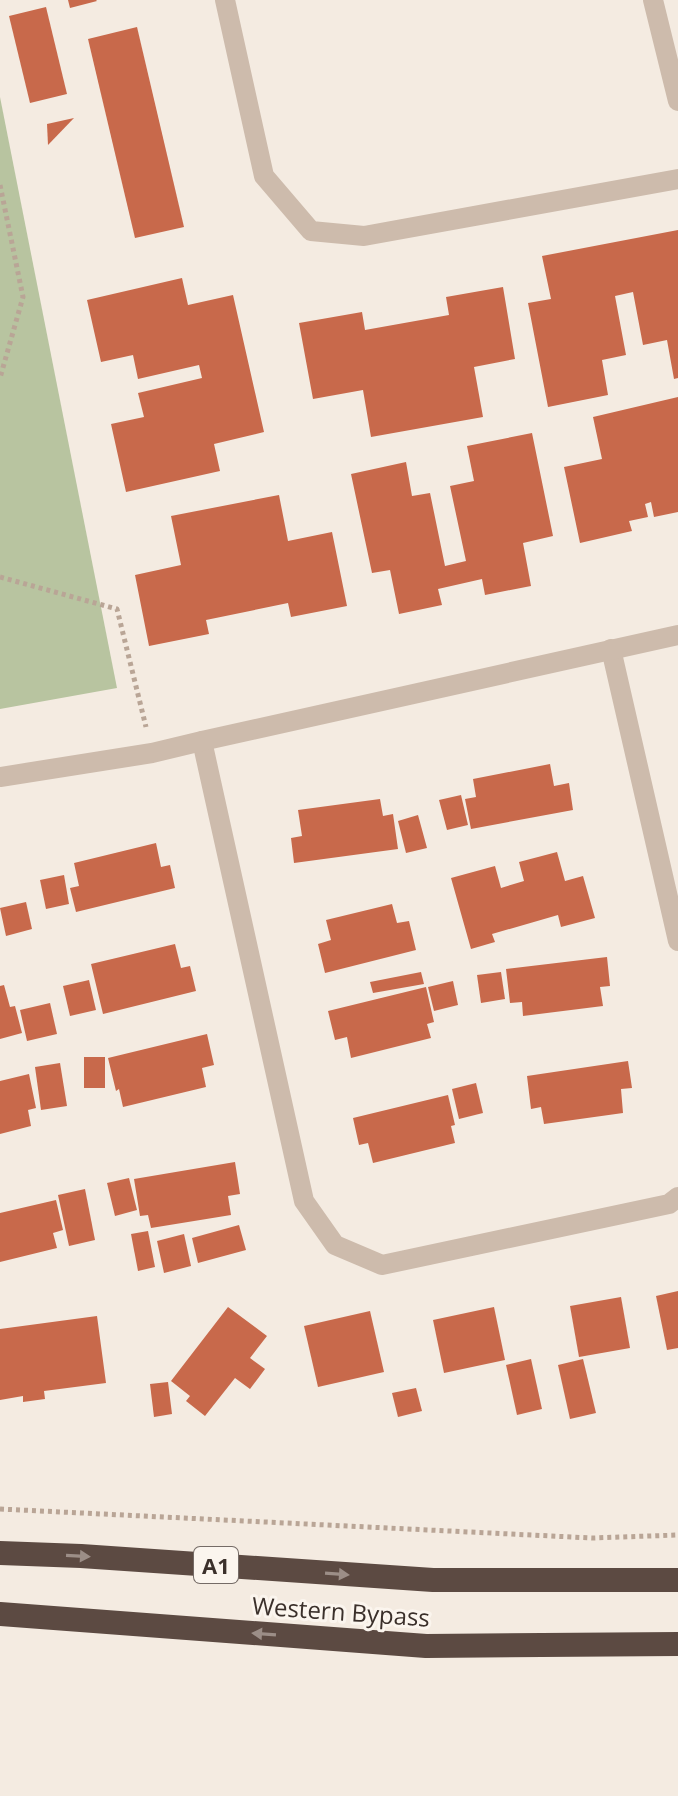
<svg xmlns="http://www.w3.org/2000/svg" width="678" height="1796" viewBox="0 0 678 1796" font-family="'Open Sans',sans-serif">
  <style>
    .green { fill: #b8c4a0 }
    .building { fill: #c8694b }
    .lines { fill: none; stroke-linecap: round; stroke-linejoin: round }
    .path { stroke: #b9a596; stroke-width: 5; stroke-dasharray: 4 4; stroke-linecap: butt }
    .minor { stroke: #cdbbac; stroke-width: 20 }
    .highway { stroke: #5c4a42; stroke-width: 24 }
    .oneway { fill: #9c8e87 }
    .labels { text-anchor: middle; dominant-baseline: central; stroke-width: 6; stroke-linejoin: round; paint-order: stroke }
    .shield { fill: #fbf5ee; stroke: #756b66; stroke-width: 2 }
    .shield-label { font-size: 22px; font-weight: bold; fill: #3b302b }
    .street-label { font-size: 24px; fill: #3b302b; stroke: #fbf5ee }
  </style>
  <rect width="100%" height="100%" fill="#f4ebe1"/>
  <polygon class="green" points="0,97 117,688 0,709"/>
  <g class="building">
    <polygon points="68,0 96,0 97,1 70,8"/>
    <polygon points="46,7 67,94 30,103 9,16"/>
    <polygon points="137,27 184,227 135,238 88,39"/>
    <polygon points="74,118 48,145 47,124"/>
    <polygon points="678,230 678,378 674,379 667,340 643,345 633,292 615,296 626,355 602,360 608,395 548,407 528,303 551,299 542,256"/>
    <polygon points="182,278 188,305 233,295 264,432 214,444 220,471 126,492 111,424 144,417 138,393 202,378 199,365 138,379 133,355 101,362 87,300"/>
    <polygon points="503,287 515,359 474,367 483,417 371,437 363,390 313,399 299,323 362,312 365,330 449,315 446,297"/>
    <polygon points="678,397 678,512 654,517 651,502 645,504 648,517 629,521 632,531 580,543 564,467 602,459 593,417"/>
    <polygon points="532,433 553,536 523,543 531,586 485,595 482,579 438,589 442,605 399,614 390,570 372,573 351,474 406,462 412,496 430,493 445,566 466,561 450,486 474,481 467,446"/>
    <polygon points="279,495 288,541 332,532 347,606 291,617 288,603 206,620 209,634 149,646 135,575 181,565 171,516"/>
    <polygon points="550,764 554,786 569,783 573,810 471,829 465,799 476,797 473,779"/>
    <polygon points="461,795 468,825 447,830 439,800"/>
    <polygon points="380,799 383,816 393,814 398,849 294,863 291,838 302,836 298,810"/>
    <polygon points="418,815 427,848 406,853 398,821"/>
    <polygon points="156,843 161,867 170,865 175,888 76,912 70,888 79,886 74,863"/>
    <polygon points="557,852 565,881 583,876 595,918 561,927 558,915 492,934 495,942 471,949 451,878 495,866 501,888 524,881 519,862"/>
    <polygon points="64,875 69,904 46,909 40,880"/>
    <polygon points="26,902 32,929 6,936 0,908"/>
    <polygon points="392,904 397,923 409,921 416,950 325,973 318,944 331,940 326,920"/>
    <polygon points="175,944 181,968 190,966 196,991 103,1014 91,964"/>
    <polygon points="607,957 610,986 600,987 603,1006 523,1016 522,1002 510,1003 506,969"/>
    <polygon points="421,972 424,984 373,993 370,982"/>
    <polygon points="501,972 505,999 481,1003 477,975"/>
    <polygon points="89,980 96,1010 70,1016 63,986"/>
    <polygon points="453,981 458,1005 434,1011 428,987"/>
    <polygon points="4,985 10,1007 15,1006 22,1033 0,1039 0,986"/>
    <polygon points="426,987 434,1022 427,1024 431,1038 351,1058 347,1037 335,1040 328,1011"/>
    <polygon points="50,1003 57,1034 27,1041 20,1010"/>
    <polygon points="207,1034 214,1065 202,1068 206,1087 123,1107 119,1089 116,1091 108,1058"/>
    <rect x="84" y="1057" width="21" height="31"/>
    <polygon points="628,1061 632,1088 621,1089 623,1113 544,1124 541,1107 531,1109 527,1076"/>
    <polygon points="60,1063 67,1106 41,1110 35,1067"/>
    <polygon points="29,1074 36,1108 28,1110 31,1126 0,1134 0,1081"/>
    <polygon points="476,1083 483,1113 459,1119 452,1089"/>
    <polygon points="448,1095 455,1125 451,1126 455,1143 373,1163 368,1143 359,1145 353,1118"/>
    <polygon points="235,1162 240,1194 228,1196 231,1215 151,1228 148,1215 140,1216 134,1179"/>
    <polygon points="129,1178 137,1210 115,1216 107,1183"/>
    <polygon points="85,1189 95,1240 69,1246 58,1195"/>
    <polygon points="56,1200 63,1230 53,1233 57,1248 0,1262 0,1213"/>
    <polygon points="239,1225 246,1250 198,1263 192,1238"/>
    <polygon points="148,1231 155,1267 138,1271 131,1234"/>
    <polygon points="184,1234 191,1266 164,1273 157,1241"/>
    <polygon points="678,1291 678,1348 667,1350 656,1296"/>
    <polygon points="621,1297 630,1348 579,1357 570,1306"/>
    <polygon points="228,1307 267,1336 250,1358 265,1369 250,1389 235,1378 205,1416 186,1401 190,1396 171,1381"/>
    <polygon points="494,1307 505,1360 444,1373 433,1320"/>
    <polygon points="370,1311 384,1372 318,1387 304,1326"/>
    <polygon points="97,1316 106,1383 44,1391 45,1399 23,1402 23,1396 0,1400 0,1329"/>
    <polygon points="531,1359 542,1409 517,1415 506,1365"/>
    <polygon points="583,1359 596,1413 570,1419 558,1365"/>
    <polygon points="168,1382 172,1414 154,1417 150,1384"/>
    <polygon points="416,1388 422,1411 398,1417 392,1393"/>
  </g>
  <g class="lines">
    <g class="path">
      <polyline points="0,185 23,297 0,378"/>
      <polyline points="0,577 117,609 146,727"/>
      <polyline points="0,1509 592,1538 678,1535"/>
    </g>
    <g class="minor">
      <polyline points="225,0 264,176 311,231 364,236 678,179"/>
      <polyline points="653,0 678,101"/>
      <polyline points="611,649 678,941"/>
      <polyline points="202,741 304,1201 335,1245 382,1265 669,1204 678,1197"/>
      <polyline points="0,777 152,753 202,741 678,635"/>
    </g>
    <g class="highway">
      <polyline points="0,1553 81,1556 433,1580 678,1580"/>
      <polyline points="0,1614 426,1646 678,1644"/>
    </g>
  </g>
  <defs><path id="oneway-solid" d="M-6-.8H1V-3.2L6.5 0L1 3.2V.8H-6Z" transform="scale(2)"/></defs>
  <g class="oneway">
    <use href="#oneway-solid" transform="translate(78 1556) rotate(3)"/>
    <use href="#oneway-solid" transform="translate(337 1574) rotate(4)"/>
    <use href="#oneway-solid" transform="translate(264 1634) rotate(-176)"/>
  </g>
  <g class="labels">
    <rect class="shield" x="194" y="1547" width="44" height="36" rx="6"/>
    <g class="shield-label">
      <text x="216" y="1565">A1</text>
    </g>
    <g class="street-label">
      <text transform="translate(341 1611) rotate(4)">Western Bypass</text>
    </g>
  </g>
</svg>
